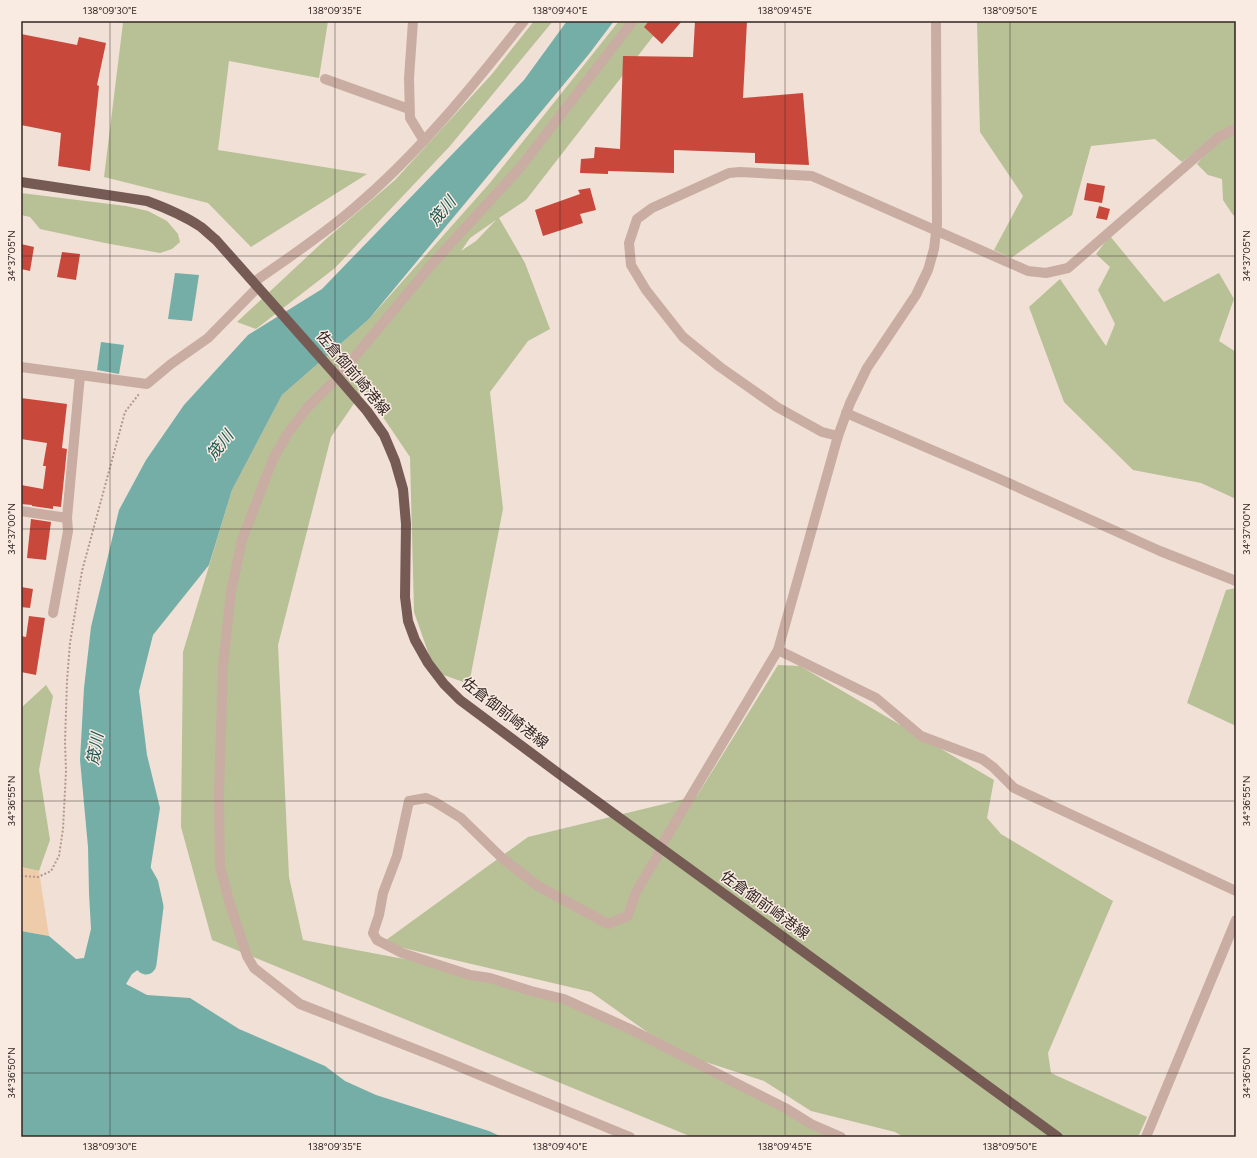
<svg xmlns="http://www.w3.org/2000/svg" width="1257" height="1158" viewBox="0 0 1257 1158" font-family="Figtree,'Noto Sans JP',sans-serif">
  <style>
    .green { fill: #b8c096; fill-rule: evenodd }
    .sand { fill: #eca }
    .water { fill: #74aea7 }
    .lines { fill: none; stroke-linecap: round; stroke-linejoin: round }
    .river { stroke: #74aea7; stroke-width: 21 }
    .building { fill: #c8483c }
    .path { stroke: #b4978c; stroke-width: 2; stroke-dasharray: 2 2; stroke-linecap: butt }
    .minor { stroke: #c9ada2; stroke-width: 10 }
    .major { stroke: #765b55; stroke-width: 10 }
    .ticks { fill: none; stroke: #332725; stroke-width: 1; stroke-opacity: 0.45 }
    .labels { text-anchor: middle; dominant-baseline: central; stroke-width: 3; stroke-linejoin: round; paint-order: stroke }
    .street-label { font-size: 15px; fill: #332725; stroke: #f9ebe2 }
    .water-label { font-size: 16px; font-style: italic; fill: #1a554f; stroke: #f9ebe2 }
    .neatline { fill: none; stroke: #332725; stroke-width: 1.5 }
    .ticks-label { font-size: 10px; text-anchor: middle; fill: #332725 }
  </style>
  <rect width="100%" height="100%" fill="#f1e0d6"/>
  <g class="green">
    <polygon points="107,21 328,21 319,78 229,61 218,150 367,174 251,247 208,203 104,177 123,23"/>
    <polygon points="534,21 553,21 450,146 335,268 256,329 237,322 325,240 395,180 492,74"/>
    <path d="M619,21H665L526,200L499,218L525,263L550,329L528,341L490,392L503,509L469,684L435,672L414,612L410,457L364,389L331,437L278,645L289,877L303,940L420,962L573,1001L671,1049L591,992L382,943L528,837L697,796L778,665L800,666L994,780L987,818L1001,834L1113,901L1048,1053L1051,1073L1147,1117L1138,1137H904L895,1132L811,1111L764,1081L678,1053L841,1137H692L212,940L181,827L183,652L232,490L282,395L369,319L489,184ZM496,220L476,241L461,251L470,238Z"/>
    <polygon points="977,21 1236,21 1236,131 1226,128 1182,162 1155,139 1091,146 1072,215 1011,258 994,250 1023,196 980,132"/>
    <polygon points="1236,134 1236,216 1233,215 1223,200 1222,179 1208,175 1197,164 1219,138"/>
    <polygon points="21,193 126,206 148,211 167,221 178,234 180,242 172,249 160,253 105,243 40,229 30,217 21,215"/>
    <polygon points="1110,236 1164,302 1219,273 1234,299 1219,341 1236,352 1236,499 1201,483 1133,470 1064,402 1029,307 1060,279 1106,346 1115,324 1098,290 1110,267 1096,254"/>
    <polygon points="1236,588 1236,726 1187,703 1226,590"/>
    <polygon points="46,685 53,696 39,770 50,840 39,871 21,867 21,708"/>
  </g>
  <polygon class="sand" points="21,867 39,871 49,936 21,931"/>
  <g class="water">
    <polygon points="567,21 614,21 589,54 369,319 282,395 232,490 209,565 153,635 139,691 147,755 160,808 148,884 153,907 146,964 132,974 126,984 147,995 190,998 239,1029 325,1066 345,1081 376,1095 489,1131 502,1137 21,1137 21,931 49,936 76,959 84,958 91,929 89,893 88,847 80,760 84,688 91,627 119,510 146,460 184,405 248,335 322,289 524,80"/>
    <polygon points="175,273 199,275 192,321 168,319"/>
    <polygon points="101,342 124,345 119,374 97,370"/>
  </g>
  <g class="lines">
    <polyline class="river" points="137,865 148,884 153,907 146,964"/>
  </g>
  <g class="building">
    <polygon points="649,21 682,21 662,44 644,27"/>
    <polygon points="695,21 747,21 743,98 803,93 809,165 755,163 755,153 674,150 674,173 608,171 608,174 580,173 581,159 594,158 595,147 620,149 623,56 693,57"/>
    <polygon points="21,34 77,45 79,37 106,43 97,85 99,86 90,171 58,166 61,133 21,125"/>
    <polygon points="1087,183 1105,186 1102,203 1084,200"/>
    <polygon points="590,188 596,210 580,214 583,223 543,236 535,210 580,194 578,190"/>
    <polygon points="1099,206 1110,209 1107,220 1096,218"/>
    <polygon points="21,244 34,247 30,271 21,269"/>
    <polygon points="62,252 80,254 76,280 57,277"/>
    <polygon points="21,398 67,404 62,448 67,449 61,507 53,506 53,509 32,506 32,505 21,504 21,485 43,489 46,466 43,466 47,443 21,439"/>
    <polygon points="31,519 51,522 46,560 27,558"/>
    <polygon points="21,587 33,589 30,608 21,607"/>
    <polygon points="29,616 45,618 36,675 21,672 21,636 26,637"/>
  </g>
  <g class="lines">
    <polyline class="path" points="21,876 38,877 51,871 59,856 63,829 66,771 65,742 67,681 70,643 82,571 125,412 139,394"/>
    <g class="minor">
      <polyline points="413,21 409,78 410,118 424,141"/>
      <polyline points="325,79 409,109"/>
      <path d="M254,282C288,258 323,235 354,208C419,153 472,87 524,21"/>
      <polyline points="21,367 147,384 171,364 208,338 258,287"/>
      <polyline points="846,413 995,477 1160,551 1236,581"/>
      <polyline points="838,436 822,432 777,407 720,367 683,337 646,290 631,265 629,243 637,219 652,208 729,173 740,172 812,176 1028,271 1046,273 1068,268 1219,137 1233,130 1236,131"/>
      <polyline points="21,511 67,518 80,375"/>
      <polyline points="53,613 68,531 67,518"/>
      <polyline points="778,650 876,698 921,736 982,759 993,767 1014,788 1236,891"/>
      <polyline points="630,1137 438,1058 300,1004 254,968 247,956 230,904 220,867 219,794 223,666 231,592 242,540 273,459 288,433 308,407 338,377 432,264 519,169 633,21"/>
      <polyline points="841,1137 811,1124 787,1109 630,1029 564,999 531,991 490,978 470,975 402,953 377,940 373,933 379,915 383,893 397,856 409,801 426,798 435,802 461,818 502,858 538,886 608,924 628,916 636,892 657,857 660,848 778,650 838,436 850,403 867,368 916,295 928,270 934,249 937,224 936,21"/>
      <polyline points="1146,1137 1236,920"/>
    </g>
    <path class="major" d="M21,182L147,201C166,208 185,216 201,227C206,231 211,236 216,240L335,374L367,411L384,435L395,461L403,489L406,524L405,597L408,621L415,640L428,663L444,684L460,700L558,773L1058,1137"/>
  </g>
  <path class="ticks" d="M110,21V1137M335,21V1137M560,21V1137M785,21V1137M1010,21V1137M1235,21V1137M21,256H1236M21,529H1236M21,801H1236M21,1073H1236"/>
  <g class="labels">
    <g class="street-label">
      <text transform="translate(353 373) rotate(50)">佐倉御前崎港線</text>
      <text transform="translate(505 713) rotate(38)">佐倉御前崎港線</text>
      <text transform="translate(765 905) rotate(36)">佐倉御前崎港線</text>
    </g>
    <g class="water-label">
      <text transform="translate(442 211) rotate(-50)">筬川</text>
      <text transform="translate(220 445) rotate(-52)">筬川</text>
      <text transform="translate(95 749) rotate(-81)">筬川</text>
    </g>
  </g>
  <rect width="1257" height="1158" fill="none" stroke="#f9ebe2" stroke-width="44"/>
  <rect x="22" y="22" width="1213" height="1114" class="neatline"/>
  <g class="ticks-label">
    <text x="110" y="14">138°09'30"E</text>
    <text x="335" y="14">138°09'35"E</text>
    <text x="560" y="14">138°09'40"E</text>
    <text x="785" y="14">138°09'45"E</text>
    <text x="1010" y="14">138°09'50"E</text>
    <text transform="translate(11 256) rotate(-90)" y="4">34°37'05"N</text>
    <text transform="translate(1246 256) rotate(-90)" y="4">34°37'05"N</text>
    <text transform="translate(11 529) rotate(-90)" y="4">34°37'00"N</text>
    <text transform="translate(1246 529) rotate(-90)" y="4">34°37'00"N</text>
    <text transform="translate(11 801) rotate(-90)" y="4">34°36'55"N</text>
    <text transform="translate(1246 801) rotate(-90)" y="4">34°36'55"N</text>
    <text transform="translate(11 1073) rotate(-90)" y="4">34°36'50"N</text>
    <text transform="translate(1246 1073) rotate(-90)" y="4">34°36'50"N</text>
    <text x="110" y="1150">138°09'30"E</text>
    <text x="335" y="1150">138°09'35"E</text>
    <text x="560" y="1150">138°09'40"E</text>
    <text x="785" y="1150">138°09'45"E</text>
    <text x="1010" y="1150">138°09'50"E</text>
  </g>
</svg>
